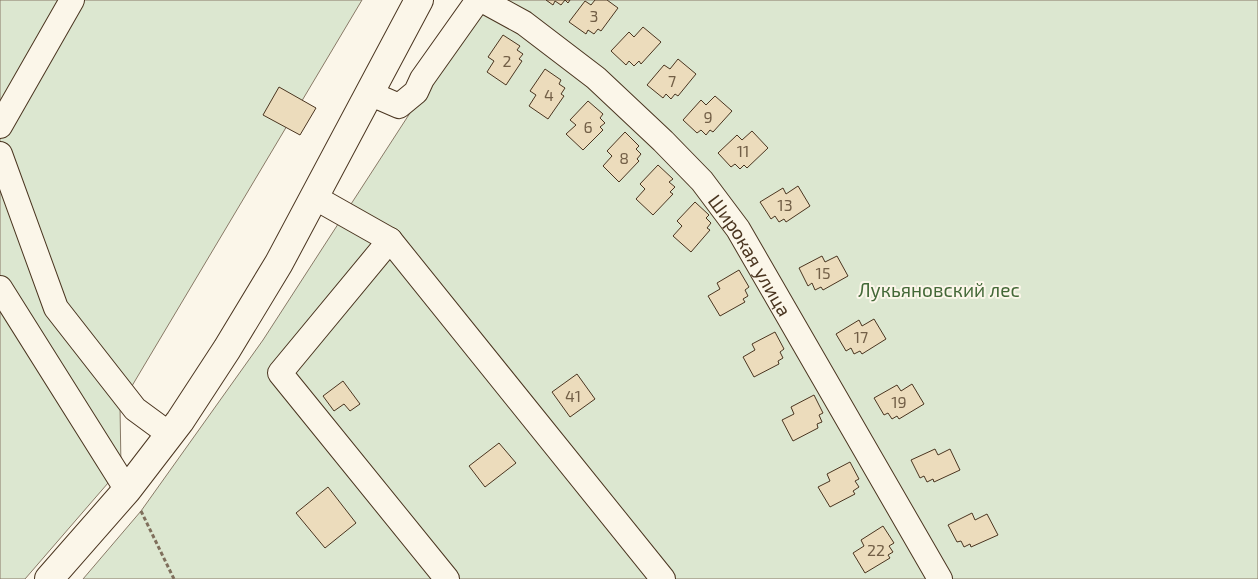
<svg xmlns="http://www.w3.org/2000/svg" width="1258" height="579" viewBox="0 0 1258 579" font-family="'Exo 2',sans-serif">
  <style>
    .green { fill: #dce7d0; stroke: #887966 }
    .building { fill: #ecdcbc; stroke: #4a3520 }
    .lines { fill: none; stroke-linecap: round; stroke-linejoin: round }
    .minor-casing { stroke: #4a3520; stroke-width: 26 }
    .major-casing { stroke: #4a3520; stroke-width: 30 }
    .path { stroke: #7f6f5c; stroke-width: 3; stroke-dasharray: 4 2.5; stroke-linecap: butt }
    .minor { stroke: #fbf6e9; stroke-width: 24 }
    .major { stroke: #fbf6e9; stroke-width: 28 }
    .labels { text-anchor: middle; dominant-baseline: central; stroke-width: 4; stroke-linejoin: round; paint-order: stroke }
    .number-label { font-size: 16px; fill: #725f47 }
    .street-label { font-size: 19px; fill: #4a3520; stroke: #fbf6e9 }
    .park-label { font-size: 19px; fill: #436837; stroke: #fbf6e9 }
  </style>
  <rect width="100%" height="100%" fill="#fbf6e9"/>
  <g class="green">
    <polygon points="0,0 362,0 120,406 121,468 25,579 0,579"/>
    <polygon points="470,0 1258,0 1258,579 83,579 141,511 263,340 410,113 461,12"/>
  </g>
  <g class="building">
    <polygon points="546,0 570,0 568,3 565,0 561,5 555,1 553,5"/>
    <polygon points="595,0 607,0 618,8 601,31 598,29 594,34 588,30 586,34 569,22 585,1 591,5"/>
    <polygon points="643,27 661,42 641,64 639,61 634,66 629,61 626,65 611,51 629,32 634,37"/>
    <polygon points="503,35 520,46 517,50 523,54 519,59 522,61 506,85 487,72 494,61 488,57"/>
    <polygon points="678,59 696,74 678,96 675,94 671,99 666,94 663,98 647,85 664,65 670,69"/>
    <polygon points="545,69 561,80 559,84 565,88 561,94 564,96 548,119 529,106 536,95 530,91"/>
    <polygon points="279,87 316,108 300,135 263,115"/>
    <polygon points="715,96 732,111 713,132 710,130 706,135 701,130 697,133 683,120 701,100 706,105"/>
    <polygon points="588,101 603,114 600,118 605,123 600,127 603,130 583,150 566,134 576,125 570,120"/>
    <polygon points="752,131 768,148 747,168 744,165 740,169 735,164 731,167 718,153 737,135 742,140"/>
    <polygon points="625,132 639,146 636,149 641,154 637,159 639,161 619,182 603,166 612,156 607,151"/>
    <polygon points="658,165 673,179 669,182 675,187 670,192 673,194 653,215 636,199 645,189 640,184"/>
    <polygon points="798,186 810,206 786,222 784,219 779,222 775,216 771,219 760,202 783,188 786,194"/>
    <polygon points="695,202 709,215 706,218 711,223 707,228 710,230 691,252 673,236 682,226 677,221"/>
    <polygon points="822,256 825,262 837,256 848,276 823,290 821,287 815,290 812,283 808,286 799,268"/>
    <polygon points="739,270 749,287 745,290 748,296 743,299 745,302 720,316 708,296 720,289 717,283"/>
    <polygon points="874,319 886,339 862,354 860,351 854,354 851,348 846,351 836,334 859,320 862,326"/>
    <polygon points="775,332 784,349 780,352 783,358 778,361 779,364 754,377 743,357 755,350 752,344"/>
    <polygon points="577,374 595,399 570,417 552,392"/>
    <polygon points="343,381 360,404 350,411 344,404 334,411 323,396"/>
    <polygon points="912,384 924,404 899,419 897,416 892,419 888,413 884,415 874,398 897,385 901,391"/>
    <polygon points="814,395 823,413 819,415 822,422 817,424 818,428 793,441 782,420 794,414 791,407"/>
    <polygon points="499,443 516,463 485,487 469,466"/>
    <polygon points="935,449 938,455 950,449 960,470 934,482 933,479 927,482 924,476 920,478 911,460"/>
    <polygon points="850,462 859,479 855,481 859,487 853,491 855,494 830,507 818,487 830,481 827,474"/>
    <polygon points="328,487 356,523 325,548 296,513"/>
    <polygon points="972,513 975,520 987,514 998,535 971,547 970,544 964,547 961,541 957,542 948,525"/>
    <polygon points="883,526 894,543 889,546 893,552 888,555 890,558 865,573 853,553 864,546 861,540"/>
  </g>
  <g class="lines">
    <defs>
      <g id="minor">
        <path id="s1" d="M482,0L524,23L596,78L663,141L702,181L738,229L940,579"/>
        <polyline points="369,93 399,106 416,92 422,79 478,0"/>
        <polyline points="0,126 72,0"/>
        <polyline points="0,154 56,308 135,409 169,434"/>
        <polyline points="314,197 390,240 280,373 447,579"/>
        <polyline points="390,240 663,579"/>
        <polyline points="0,288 127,490"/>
      </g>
      <polyline id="major" points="49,579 127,490 180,421 227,349 279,263 419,0"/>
    </defs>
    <use href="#minor" class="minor-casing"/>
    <use href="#major" class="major-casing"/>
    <polyline class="path" points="141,511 174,579"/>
    <use href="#minor" class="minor"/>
    <use href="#major" class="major"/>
  </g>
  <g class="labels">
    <g class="number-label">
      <text x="594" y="15">3</text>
      <text x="507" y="60">2</text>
      <text x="672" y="80">7</text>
      <text x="549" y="94">4</text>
      <text x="708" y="116">9</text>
      <text x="588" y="126">6</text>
      <text x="743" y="150">11</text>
      <text x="624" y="157">8</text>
      <text x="785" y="204">13</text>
      <text x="823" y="272">15</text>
      <text x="861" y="336">17</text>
      <text x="573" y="395">41</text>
      <text x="899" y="401">19</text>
      <text x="876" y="549">22</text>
    </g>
    <g class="street-label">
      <text stroke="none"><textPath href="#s1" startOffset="375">Широкая улица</textPath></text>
    </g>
    <g class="park-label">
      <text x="939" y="289">Лукьяновский лес</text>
    </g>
  </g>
</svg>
